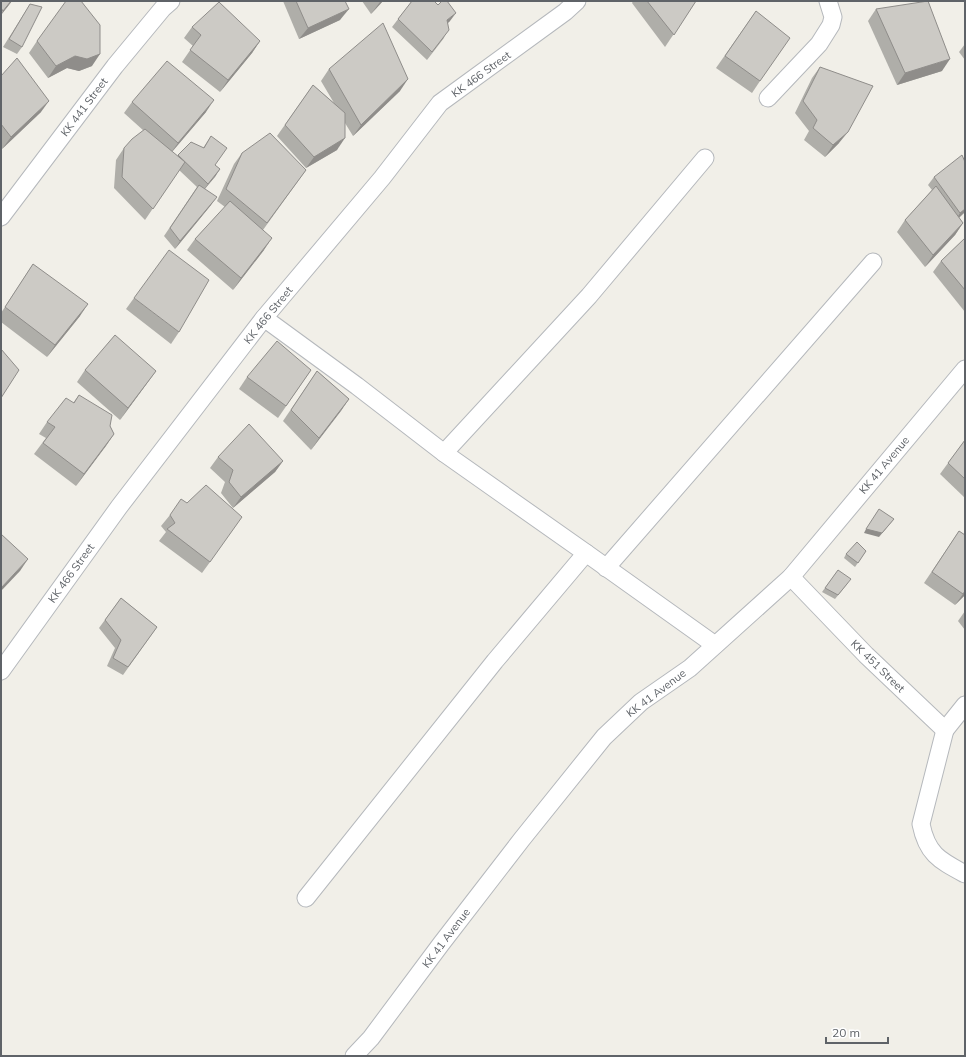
<svg xmlns="http://www.w3.org/2000/svg" width="966" height="1057" viewBox="0 0 966 1057" font-family="Mulish,sans-serif">
  <style>
    .lines { fill: none; stroke-linecap: round; stroke-linejoin: round }
    .street-casing { stroke: #b5b8bc; stroke-width: 19 }
    .street { stroke: #fff; stroke-width: 17 }
    .wall { fill: #afaea9 }
    .shaded-wall { fill: #8f8d8a }
    .building { fill: #cccac5; stroke: #8f8d8a }
    .labels { text-anchor: middle; dominant-baseline: central; stroke-width: 3.5; stroke-linejoin: round; paint-order: stroke }
    .street-label { font-size: 11px; fill: #5f6368; stroke: #fff }
  </style>
  <rect width="100%" height="100%" fill="#f1efe8"/>
  <g class="lines">
    <defs>
      <g id="street">
        <polyline points="768,98 819,44 831,25 833,17 828,1"/>
        <polyline points="1,217 115,66 163,8 171,1"/>
        <polyline points="264,318 357,386 444,453 586,553 715,645"/>
        <polyline points="444,453 589,296 705,158"/>
        <polyline points="606,568 873,262"/>
        <polyline points="791,577 866,655 945,730 965,705"/>
        <polyline points="1,671 119,507 264,318 382,178 440,103 565,12 577,1"/>
        <path d="M945,730L921,824C927,854 939,860 965,874"/>
        <polyline points="306,898 495,661 586,553"/>
        <polyline points="354,1056 371,1038 441,944 522,839 604,737 641,702 690,668 791,577 965,369"/>
      </g>
    </defs>
    <use href="#street" class="street-casing"/>
    <use href="#street" class="street"/>
  </g>
  <g class="wall">
    <polygon points="1,1 12,1 1,15"/>
    <polygon points="283,1 345,1 340,20 299,39"/>
    <polygon points="362,1 383,1 371,14"/>
    <polygon points="412,1 450,21 448,23 444,38 427,60 392,27"/>
    <polygon points="633,1 696,1 665,47 632,3"/>
    <polygon points="30,4 22,47 17,54 3,47"/>
    <polygon points="876,9 942,71 897,85 868,21"/>
    <polygon points="756,11 760,81 752,93 716,68"/>
    <polygon points="192,27 260,41 252,53 220,92 182,62 193,46 184,38"/>
    <polygon points="37,41 92,66 79,71 67,68 48,78 29,53"/>
    <polygon points="965,44 965,60 959,52"/>
    <polygon points="820,67 839,143 825,157 804,140 809,131 795,113 812,78"/>
    <polygon points="329,69 400,91 353,136 345,123 337,150 306,168 277,136 313,85 334,103 321,81"/>
    <polygon points="1,76 41,112 2,149 1,147"/>
    <polygon points="132,102 206,112 172,152 177,156 191,142 203,148 211,136 215,165 220,169 205,189 211,205 175,249 164,236 197,187 179,170 145,220 114,188 116,160 124,148 144,131 124,113"/>
    <polygon points="242,153 306,170 263,230 264,250 233,290 187,250 195,239 225,207 217,201 234,164"/>
    <polygon points="965,162 965,212 959,218 963,223 955,235 925,267 897,232 905,220 932,190 928,185 934,177"/>
    <polygon points="965,238 965,312 933,272 941,261"/>
    <polygon points="33,264 80,316 47,357 1,322 1,313"/>
    <polygon points="134,298 179,332 171,344 126,309"/>
    <polygon points="85,370 156,371 120,420 77,382"/>
    <polygon points="311,370 278,418 239,389 247,377"/>
    <polygon points="317,371 349,399 311,450 283,421"/>
    <polygon points="79,395 110,426 114,434 76,486 34,454 46,438 39,434 47,422 73,403"/>
    <polygon points="965,440 965,498 940,474"/>
    <polygon points="218,457 283,461 275,472 233,508 221,493 225,482 210,468"/>
    <polygon points="170,515 210,562 202,573 159,541 166,532 161,526"/>
    <polygon points="959,531 965,535 965,595 955,605 924,583"/>
    <polygon points="866,551 855,567 844,558 846,554"/>
    <polygon points="838,570 848,583 835,599 822,592"/>
    <polygon points="121,598 157,627 123,675 107,666 115,648 99,628"/>
    <polygon points="965,611 965,630 958,621"/>
  </g>
  <g class="shaded-wall">
    <polygon points="11,1 12,1 1,15 3,11"/>
    <polygon points="381,1 383,1 371,14 380,2"/>
    <polygon points="349,9 340,20 299,39 308,28"/>
    <polygon points="456,13 450,21 442,28 447,20"/>
    <polygon points="260,41 252,53 220,92 228,80"/>
    <polygon points="100,54 92,66 79,71 67,68 48,78 56,66 75,56"/>
    <polygon points="950,59 942,71 897,85 905,73"/>
    <polygon points="408,79 400,91 353,136 361,125"/>
    <polygon points="214,100 206,112 170,154 178,143"/>
    <polygon points="49,101 41,112 2,149 11,137"/>
    <polygon points="848,132 839,143 825,157 833,145"/>
    <polygon points="345,138 337,150 306,168 314,157"/>
    <polygon points="220,169 215,177 202,192 208,184"/>
    <polygon points="217,197 211,205 175,249 180,241"/>
    <polygon points="965,209 965,212 955,221 960,213"/>
    <polygon points="963,223 955,235 925,267 933,255"/>
    <polygon points="272,238 264,250 233,290 241,278"/>
    <polygon points="88,304 80,316 47,357 55,345"/>
    <polygon points="156,371 148,382 120,420 128,408"/>
    <polygon points="349,399 341,411 311,450 319,438"/>
    <polygon points="114,434 106,446 76,486 84,474"/>
    <polygon points="283,461 275,472 233,508 241,497"/>
    <polygon points="894,519 879,537 864,533 866,529"/>
    <polygon points="28,559 20,571 1,591 1,588"/>
    <polygon points="965,591 965,595 955,605 963,594"/>
  </g>
  <g class="building">
    <polygon points="1,1 11,1 3,11 1,8"/>
    <polygon points="66,1 81,1 100,25 100,54 87,59 75,56 56,66 37,41"/>
    <polygon points="296,1 345,1 349,9 308,28"/>
    <polygon points="412,1 434,1 438,5 442,1 447,1 456,13 447,20 449,30 432,52 398,19"/>
    <polygon points="647,1 696,1 674,35"/>
    <polygon points="928,1 950,59 905,73 876,9"/>
    <polygon points="219,2 260,41 228,80 190,50 201,35 192,27"/>
    <polygon points="30,4 42,7 22,47 9,39"/>
    <polygon points="756,11 790,38 760,81 725,56"/>
    <polygon points="383,23 408,79 361,125 329,69"/>
    <polygon points="17,58 49,101 11,137 1,124 1,76"/>
    <polygon points="167,61 214,100 178,143 132,102"/>
    <polygon points="820,67 873,86 848,132 833,145 813,128 817,120 803,101"/>
    <polygon points="313,85 345,113 345,138 314,157 285,125"/>
    <polygon points="145,129 185,162 153,209 122,177 124,148 132,139"/>
    <polygon points="270,133 306,170 267,223 226,189 242,153"/>
    <polygon points="211,136 227,148 215,165 220,169 208,184 178,155 191,142 204,148"/>
    <polygon points="962,155 965,162 965,209 960,213 934,177"/>
    <polygon points="199,185 217,197 180,241 170,228"/>
    <polygon points="936,186 963,223 933,255 905,220"/>
    <polygon points="230,201 272,238 241,278 195,239"/>
    <polygon points="965,238 965,290 941,261"/>
    <polygon points="169,250 209,280 179,332 134,298"/>
    <polygon points="33,264 88,304 55,345 5,307"/>
    <polygon points="115,335 156,371 128,408 85,370"/>
    <polygon points="277,341 311,370 286,406 247,377"/>
    <polygon points="1,349 19,370 1,398"/>
    <polygon points="317,371 349,399 319,438 291,410"/>
    <polygon points="79,395 112,415 110,426 114,434 84,474 43,443 55,427 47,422 66,398 74,403"/>
    <polygon points="249,424 283,461 241,497 229,482 233,470 218,457"/>
    <polygon points="965,440 965,479 948,463"/>
    <polygon points="206,485 242,517 210,562 167,529 175,523 170,515 181,499 187,503"/>
    <polygon points="879,509 894,519 882,533 866,529"/>
    <polygon points="959,531 965,535 965,591 963,594 932,572"/>
    <polygon points="1,534 28,559 1,588"/>
    <polygon points="857,542 866,551 858,563 846,554"/>
    <polygon points="838,570 851,579 838,595 825,588"/>
    <polygon points="121,598 157,627 128,667 113,658 121,640 105,620"/>
  </g>
  <g class="labels">
    <g class="street-label">
      <text transform="translate(481 74) rotate(-36)">KK 466 Street</text>
      <text transform="translate(84 107) rotate(-53)">KK 441 Street</text>
      <text transform="translate(268 315) rotate(-51)">KK 466 Street</text>
      <text transform="translate(884 465) rotate(-50)">KK 41 Avenue</text>
      <text transform="translate(71 573) rotate(-54)">KK 466 Street</text>
      <text transform="translate(878 666) rotate(44)">KK 451 Street</text>
      <text transform="translate(656 693) rotate(-37)">KK 41 Avenue</text>
      <text transform="translate(446 938) rotate(-53)">KK 41 Avenue</text>
    </g>
  </g>
  <rect width="966" height="1057" fill="none" stroke="#5f6368" stroke-width="4"/>
  <path d="M826 1037v6h62v-6" fill="none" stroke="#5f6368" stroke-width="2"/>
  <text x="832" y="1037" font-size="12" fill="#5f6368" stroke="#ffffff" stroke-width="3" paint-order="stroke">20 m</text>
</svg>
